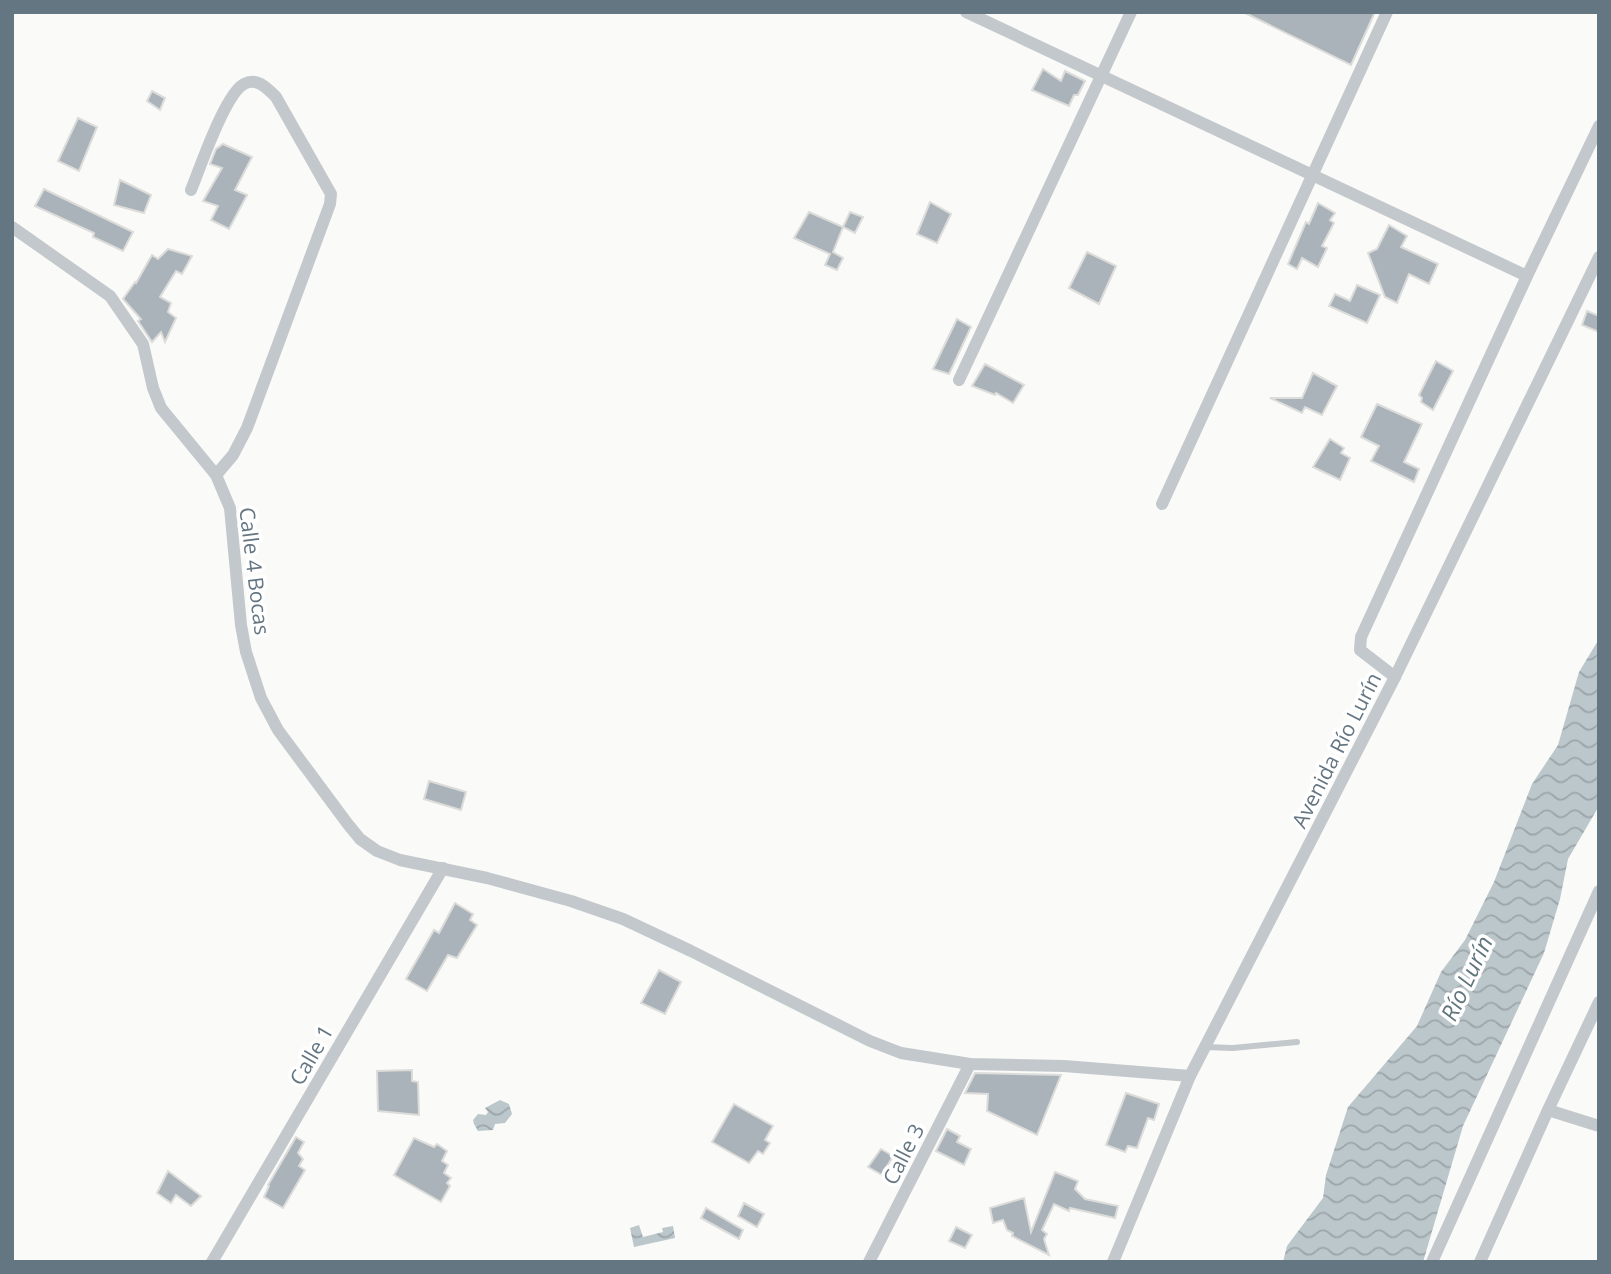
<svg xmlns="http://www.w3.org/2000/svg" width="1611" height="1274" viewBox="0 0 1611 1274" font-family="'Open Sans',sans-serif">
  <style>
    .water { fill: url(#water-waves) }
    .building { fill: #aab3b9; stroke: #dcdcda; stroke-width: 2 }
    .lines { fill: none; stroke-linecap: round; stroke-linejoin: round }
    .lane { stroke: #c3c8cc; stroke-width: 6 }
    .street { stroke: #c3c8cc; stroke-width: 12 }
    .labels { text-anchor: middle; dominant-baseline: central; stroke-width: 7; stroke-linejoin: round; paint-order: stroke }
    .street-label { font-size: 21px; fill: #657683; stroke: #fff }
    .water-label { font-size: 23px; font-style: italic; fill: #60757c; stroke: #fff }
  </style>
  <defs>
    <pattern id="water-waves" width="16" height="10" patternUnits="userSpaceOnUse" patternTransform="scale(1.75)"><rect width="16" height="10" fill="#bbc7cb"/><path d="M0 5q4-4 8 0t8 0" fill="none" stroke="#9ca6aa"/></pattern>
  </defs>
  <rect width="100%" height="100%" fill="#fafaf8"/>
  <g class="water">
    <polygon points="1599,639 1599,806 1568,859 1560,899 1544,953 1463,1126 1423,1262 1283,1262 1287,1246 1323,1198 1326,1175 1348,1107 1417,1026 1441,972 1465,940 1494,882 1532,784 1558,745 1579,672"/>
    <polygon points="500,1100 509,1104 512,1114 505,1123 495,1124 493,1130 478,1131 474,1124 473,1120 478,1114 486,1115 488,1112 485,1108"/>
    <polygon points="639,1225 643,1237 663,1232 662,1228 673,1226 675,1238 634,1247 630,1228"/>
  </g>
  <g class="building">
    <polygon points="1243,12 1375,12 1351,65"/>
    <polygon points="1043,69 1061,81 1065,71 1085,81 1078,95 1074,95 1069,106 1032,90"/>
    <polygon points="152,91 165,98 160,110 147,101"/>
    <polygon points="78,118 97,127 79,171 58,161"/>
    <polygon points="223,144 252,157 235,190 247,195 229,229 211,220 218,206 203,201 222,168 210,164 216,149"/>
    <polygon points="120,180 151,195 144,213 114,205"/>
    <polygon points="44,189 133,232 123,251 93,237 94,233 35,206"/>
    <polygon points="930,202 951,214 937,243 917,234"/>
    <polygon points="1318,203 1335,213 1330,220 1334,223 1322,246 1327,248 1318,267 1302,258 1297,269 1288,264 1306,222 1309,224"/>
    <polygon points="809,212 843,227 833,252 843,258 837,270 825,265 830,254 794,238"/>
    <polygon points="850,212 863,217 855,233 843,227"/>
    <polygon points="1389,225 1407,236 1401,247 1438,264 1429,284 1409,274 1397,303 1385,297 1368,253 1377,249"/>
    <polygon points="168,249 192,256 182,274 176,271 160,297 171,303 168,312 176,318 165,342 161,332 152,342 138,321 141,319 123,299 135,282 136,283 152,255 158,259"/>
    <polygon points="1087,252 1116,266 1099,304 1069,288"/>
    <polygon points="1357,285 1380,295 1367,323 1329,306 1335,294 1350,301"/>
    <polygon points="1587,311 1599,316 1599,332 1582,325"/>
    <polygon points="957,319 971,327 949,374 933,369"/>
    <polygon points="1436,361 1453,371 1433,410 1421,402 1422,398 1419,395"/>
    <polygon points="985,364 1024,385 1013,403 996,393 995,395 972,386"/>
    <polygon points="1313,373 1337,386 1322,415 1305,407 1302,413 1270,398 1302,398"/>
    <polygon points="1377,404 1422,424 1404,462 1419,469 1414,482 1371,461 1379,446 1361,437"/>
    <polygon points="1330,439 1344,448 1341,453 1350,458 1340,480 1313,467"/>
    <polygon points="429,781 466,792 461,810 424,799"/>
    <polygon points="455,903 473,914 470,920 477,925 457,958 448,955 427,991 406,979 434,930 439,933"/>
    <polygon points="659,970 681,982 665,1014 641,1003"/>
    <polygon points="412,1070 412,1081 418,1082 419,1115 378,1111 377,1071"/>
    <polygon points="975,1073 1061,1075 1037,1135 987,1111 988,1094 965,1093"/>
    <polygon points="1126,1093 1159,1104 1154,1120 1148,1118 1137,1148 1128,1146 1125,1152 1106,1145"/>
    <polygon points="734,1104 773,1126 765,1140 770,1143 763,1154 758,1151 749,1163 712,1142"/>
    <polygon points="947,1129 960,1136 957,1142 971,1149 964,1165 936,1151"/>
    <polygon points="296,1137 304,1142 298,1153 303,1159 299,1166 305,1170 283,1208 264,1197 269,1186 268,1185"/>
    <polygon points="414,1138 434,1147 437,1144 447,1151 442,1161 448,1165 444,1173 451,1178 447,1183 450,1186 441,1202 394,1175"/>
    <polygon points="881,1149 893,1156 882,1175 868,1167"/>
    <polygon points="168,1171 201,1196 191,1206 176,1195 171,1203 157,1193"/>
    <polygon points="1055,1172 1078,1181 1075,1189 1085,1199 1118,1206 1115,1218 1070,1208 1069,1211 1054,1204 1042,1230 1047,1234 1044,1239 1049,1255 1012,1236 1013,1233 1007,1230 1003,1220 993,1223 990,1208 1024,1198 1031,1232"/>
    <polygon points="744,1203 764,1214 757,1227 738,1216"/>
    <polygon points="706,1208 743,1230 739,1239 701,1218"/>
    <polygon points="956,1227 972,1235 965,1248 949,1241"/>
  </g>
  <g class="lines">
    <polyline class="lane" points="1205,1047 1233,1048 1297,1042"/>
    <g class="street">
      <polyline points="966,12 1527,276"/>
      <path d="M191,190C200,168 225,94 244,84C257,77 267,88 276,97L331,194L330,204L247,428L233,455L216,475"/>
      <polyline points="12,227 110,296 143,344 153,388 161,408 216,475 230,508 241,625 246,652 261,698 278,730 347,823 360,839 377,851 400,860 487,878 571,901 623,919 691,951 870,1041 901,1053 970,1064 1064,1066 1190,1076"/>
      <polyline points="959,380 1131,12"/>
      <polyline points="1162,504 1387,12"/>
      <polyline points="1395,677 1360,650 1361,637 1527,276 1599,126"/>
      <polyline points="1548,1110 1599,1126"/>
      <polyline points="212,1262 443,868"/>
      <polyline points="869,1262 970,1064"/>
      <polyline points="1113,1262 1190,1076 1395,677 1599,257"/>
      <polyline points="1432,1262 1599,891"/>
      <polyline points="1480,1262 1548,1110 1599,1002"/>
    </g>
  </g>
  <g class="labels">
    <g class="street-label">
      <text transform="translate(255 571) rotate(83)">Calle 4 Bocas</text>
      <text transform="translate(1336 750) rotate(-63)">Avenida Río Lurín</text>
      <text transform="translate(311 1055) rotate(-60)">Calle 1</text>
      <text transform="translate(903 1154) rotate(-63)">Calle 3</text>
    </g>
    <g class="water-label">
      <text transform="translate(1466 978) rotate(-65)">Río Lurín</text>
    </g>
  </g>
  <rect width="1611" height="1274" fill="none" stroke="#657683" stroke-width="28"/>
</svg>
